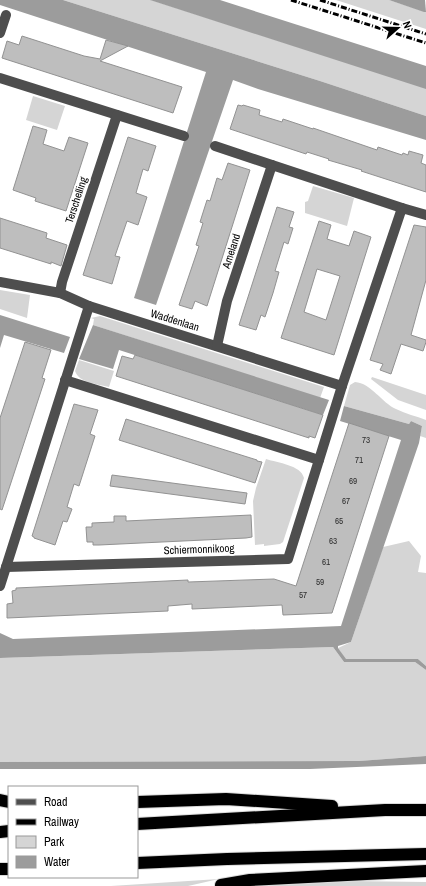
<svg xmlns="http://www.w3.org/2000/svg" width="426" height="886" viewBox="0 0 426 886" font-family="'Archivo Narrow',sans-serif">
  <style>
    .green { fill: #d5d5d5 }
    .water { fill: #9c9c9c }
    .building { fill: #bebebe; stroke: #929292; fill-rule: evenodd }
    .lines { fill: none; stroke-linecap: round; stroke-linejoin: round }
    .highway-casing { stroke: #dbdbdb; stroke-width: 14 }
    .minor { stroke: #4e4e4e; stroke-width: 10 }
    .highway { stroke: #000; stroke-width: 12 }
    .rail { stroke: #000; stroke-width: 3; stroke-dasharray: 6 2 1 2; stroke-linecap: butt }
    .labels { text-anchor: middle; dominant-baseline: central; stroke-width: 3.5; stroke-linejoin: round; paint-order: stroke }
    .number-label { font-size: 9px; fill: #303030 }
    .street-label { font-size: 11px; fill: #000; stroke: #fff }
  </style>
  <rect width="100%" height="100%" fill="#fff"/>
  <g class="green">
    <polygon points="63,0 151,0 426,88 426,116 320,81"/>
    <polygon points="336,0 389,0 426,12 426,29"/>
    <polygon points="33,96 65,106 57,130 26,120"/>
    <polygon points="313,186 354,198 347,226 305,213 305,202 308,201"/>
    <polygon points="0,290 30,295 27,318 0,309"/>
    <polygon points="100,316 324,387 320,398 93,325 94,319 91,318"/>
    <path d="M79,360L114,371L109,387C98,384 79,383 75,371Z"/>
    <polygon points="372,377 426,395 426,410 398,400 371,379"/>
    <path d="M355,382C371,383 382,403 396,409C406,414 416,416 426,420V438L420,436L422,426L411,421L409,424L344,406L350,385Z"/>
    <path d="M266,459C278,463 301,465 304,478L283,542L280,544L264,546V544L255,545L253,501L256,488Z"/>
    <polygon points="409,541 421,556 418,572 426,573 426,666 418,659 345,659 338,648 351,642 383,547"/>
    <polygon points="333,647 344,662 415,662 426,670 426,756 359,761 0,762 0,658"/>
    <polygon points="219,879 188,886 111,886"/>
    <polygon points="349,881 426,882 426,886 264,886 293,883"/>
  </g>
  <g class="water">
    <polygon points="0,0 63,0 320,81 426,116 426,140 258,89 233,80 156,305 134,298 206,72 0,5"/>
    <polygon points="150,0 220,0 426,66 426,89"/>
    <polygon points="389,0 425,0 426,12 424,12"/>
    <polygon points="0,315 70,337 64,353 4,335 0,348"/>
    <polygon points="93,325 329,400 323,415 119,350 113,369 79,359"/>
    <polygon points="344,406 409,424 411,421 422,426 419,443 351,642 338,646 338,648 346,659 418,659 426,666 426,670 415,662 344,662 333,647 0,658 0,633 13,639 341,626 401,440 340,421"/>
    <polygon points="426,756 426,764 310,769 0,769 0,762 359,761"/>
  </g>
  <g class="building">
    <polygon points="22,36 84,56 100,59 106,40 128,46 100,61 182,87 173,113 2,58 7,41 19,45"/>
    <polygon points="238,105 242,106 243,105 260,110 259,115 282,122 283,119 313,129 313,128 377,150 378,147 402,155 403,153 408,155 409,151 423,155 421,163 426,165 426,192 361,171 362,170 328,160 329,159 307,152 306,154 230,129"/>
    <polygon points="33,126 47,130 43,144 64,151 69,137 88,143 66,211 35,201 36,198 13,190"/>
    <polygon points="128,137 156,146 148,171 143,169 136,193 147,197 138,225 127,221 115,256 120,257 112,284 83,275"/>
    <polygon points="228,163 250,170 207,306 195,301 192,309 179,305 199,246 196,245 203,223 200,222 207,200 210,201 217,178 222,180"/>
    <polygon points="277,207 294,212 289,227 293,228 288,244 284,242 275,271 279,272 273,293 265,317 261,315 256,330 239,325"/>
    <polygon points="0,218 47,233 46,238 67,245 61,266 51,262 51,264 0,248"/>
    <path d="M319,221L331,225L327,239L349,246L354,231L371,237L334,355L281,338ZM317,269L340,276L326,320L304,312Z"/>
    <polygon points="414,225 426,227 426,280 411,335 426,340 426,342 423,351 401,344 391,374 380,370 383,364 370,360"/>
    <polygon points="25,342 51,350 42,378 45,379 2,510 0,509 0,418"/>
    <polygon points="135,355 323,415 315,438 309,436 309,438 116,376 122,356 133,359"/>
    <polygon points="74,404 98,410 90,434 95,436 79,486 74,484 67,507 72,509 67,522 63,521 55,545 34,538 34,537 32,536"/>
    <polygon points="126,419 257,460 257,461 262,462 255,483 119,440"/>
    <polygon points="349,423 389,436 332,613 283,615 282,605 192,609 192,604 168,606 168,611 7,618 7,604 13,603 12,591 16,590 16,588 188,580 188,582 274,579 296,586"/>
    <polygon points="112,475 247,493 245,504 110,486"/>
    <polygon points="251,515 252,537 246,538 99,545 93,545 93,542 87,542 86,527 92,527 92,523 114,522 114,516 126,516 126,521"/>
  </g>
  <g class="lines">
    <defs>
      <g id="highway">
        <polyline points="0,800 9,802"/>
        <polyline points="137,802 226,799 332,806"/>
        <polyline points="137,824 385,810 426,810"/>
        <polyline points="0,832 9,831"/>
        <polyline points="137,863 227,859 426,854"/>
        <polyline points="0,869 9,869"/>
        <polyline points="221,885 250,880 426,871"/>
      </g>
    </defs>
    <use href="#highway" class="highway-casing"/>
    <g class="minor">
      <polyline points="0,33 6,15"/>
      <polyline points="0,78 184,136"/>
      <polyline points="215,146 272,165"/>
      <polyline points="0,282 60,293 89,306 342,386"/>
      <polyline points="60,293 62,282 117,115"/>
      <polyline points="217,346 227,301 272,165 402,208"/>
      <polyline points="65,380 319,460 342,386 402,208 426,215"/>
      <polyline points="6,567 288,559 319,460"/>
      <polyline points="0,586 89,306"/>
    </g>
    <use href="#highway" class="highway"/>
    <g class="rail">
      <polyline points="291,0 426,43"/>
      <polyline points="320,0 426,34"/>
    </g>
  </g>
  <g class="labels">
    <g class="number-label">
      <text x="366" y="440">73</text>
      <text x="359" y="460">71</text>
      <text x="353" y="481">69</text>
      <text x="346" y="501">67</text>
      <text x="339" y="521">65</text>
      <text x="333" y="541">63</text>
      <text x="326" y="562">61</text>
      <text x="320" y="582">59</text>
      <text x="303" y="595">57</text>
    </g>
    <g class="street-label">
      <text transform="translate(76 200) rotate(-72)">Terschelling</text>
      <text transform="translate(231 251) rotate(-72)">Ameland</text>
      <text transform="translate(175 320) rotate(17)">Waddenlaan</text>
      <text transform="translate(199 549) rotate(-2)">Schiermonnikoog</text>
    </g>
  </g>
  <rect x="8" y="786" width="130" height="92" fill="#ffffff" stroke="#999999"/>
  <rect x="16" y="799" width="20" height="6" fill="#4e4e4e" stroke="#999999"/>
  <text x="44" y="806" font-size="12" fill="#000000">Road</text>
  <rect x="16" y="819" width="20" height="6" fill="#000000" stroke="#999999"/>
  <text x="44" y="826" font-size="12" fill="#000000">Railway</text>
  <rect x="16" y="836" width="20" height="12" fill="#d5d5d5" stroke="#999999"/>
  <text x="44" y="846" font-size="12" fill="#000000">Park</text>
  <rect x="16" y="856" width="20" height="12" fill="#9c9c9c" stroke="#999999"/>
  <text x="44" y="866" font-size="12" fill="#000000">Water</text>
  <g transform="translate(398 28) rotate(70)" stroke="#ffffff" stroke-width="3" paint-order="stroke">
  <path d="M0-3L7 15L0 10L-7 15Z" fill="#000000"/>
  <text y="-6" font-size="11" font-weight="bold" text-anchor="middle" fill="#000000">N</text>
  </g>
</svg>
